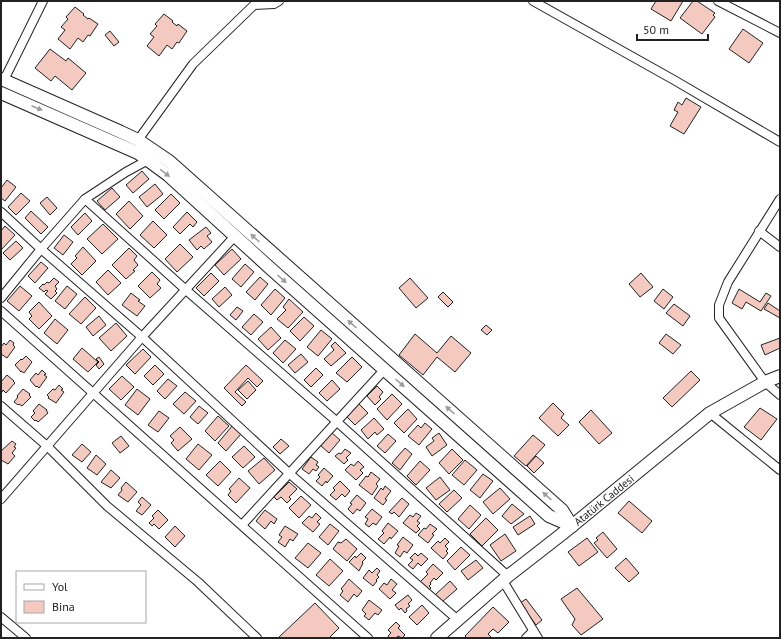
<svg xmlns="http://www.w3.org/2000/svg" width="781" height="639" viewBox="0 0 781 639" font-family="'PT Sans',sans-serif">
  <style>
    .building { fill: #f3c9c0; stroke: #222 }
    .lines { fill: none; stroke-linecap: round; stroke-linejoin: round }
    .street-casing { stroke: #222; stroke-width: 10 }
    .secondary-casing { stroke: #222; stroke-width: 14 }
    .street { stroke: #fff; stroke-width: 8 }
    .secondary { stroke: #fff; stroke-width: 12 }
    .oneway { fill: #9c9c9c }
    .labels { text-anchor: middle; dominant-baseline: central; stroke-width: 3; stroke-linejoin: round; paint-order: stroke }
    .street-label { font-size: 11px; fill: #222; stroke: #fff }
  </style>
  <rect width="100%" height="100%" fill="#fff"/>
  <g class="building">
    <polygon points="656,1 683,1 671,21 651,9"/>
    <polygon points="693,1 697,1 715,13 713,15 715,17 702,34 680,18"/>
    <polygon points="75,7 84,14 83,15 88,19 89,18 98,24 90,36 88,35 83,42 78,38 70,49 58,39 65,30 61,27 68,19 66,17"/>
    <polygon points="164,14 173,21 172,22 177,26 178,24 187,31 179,43 177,42 172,49 167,45 159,56 147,46 154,37 150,34 157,26 155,24"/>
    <polygon points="743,29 763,43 749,63 729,49"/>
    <polygon points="110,31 119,42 114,46 105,35"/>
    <polygon points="50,49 66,61 68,58 86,73 72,90 55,76 51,81 35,68"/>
    <polygon points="686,98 701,107 684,134 670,126 678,112 674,110 678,102 682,105"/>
    <polygon points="142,171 149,179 133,193 126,185"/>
    <polygon points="7,180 16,187 5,201 1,198 1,188"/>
    <polygon points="155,184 163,194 147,207 139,197"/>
    <polygon points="112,188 120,197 105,210 97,201"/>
    <polygon points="21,193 30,201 16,215 8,207"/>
    <polygon points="171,194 180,203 164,219 155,210"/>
    <polygon points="47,197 57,208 50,215 40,203"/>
    <polygon points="129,201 143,216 130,229 116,214"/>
    <polygon points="31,211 48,227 41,234 25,218"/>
    <polygon points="187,212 197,222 193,227 190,224 180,234 173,227"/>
    <polygon points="85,213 92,221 78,235 71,227"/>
    <polygon points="153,221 167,235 154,248 140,235"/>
    <polygon points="103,224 118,239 102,254 87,239"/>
    <polygon points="5,226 15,235 1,250 1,231"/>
    <polygon points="206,227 211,233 207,236 212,242 204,249 201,246 197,250 189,240"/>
    <polygon points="64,235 73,242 63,255 54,248"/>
    <polygon points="16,241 23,248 10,260 3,253"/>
    <polygon points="180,244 193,257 177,272 165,259"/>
    <polygon points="83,247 96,261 82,275 71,264 77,258 75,256"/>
    <polygon points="129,248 137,256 134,260 138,265 133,270 135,271 126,279 112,265"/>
    <polygon points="232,249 241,259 224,275 215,265"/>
    <polygon points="41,262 48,268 35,283 28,276"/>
    <polygon points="245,264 254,272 241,287 232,279"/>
    <polygon points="108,270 121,283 108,295 96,282"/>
    <polygon points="152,272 160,280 157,284 161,288 150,298 138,286"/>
    <polygon points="211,273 219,281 204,296 196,288"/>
    <polygon points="641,273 653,287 640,297 629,284"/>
    <polygon points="260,277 268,284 255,300 246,292"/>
    <polygon points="54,278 59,282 55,286 57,289 55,291 57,293 51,299 45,294 48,291 46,290 44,292 39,288 43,284 44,285 47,282 49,283"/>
    <polygon points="410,278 428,298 416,308 399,288"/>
    <polygon points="20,286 32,296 19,311 7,301"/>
    <polygon points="67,286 77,294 65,309 55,301"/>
    <polygon points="225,287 232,295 219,307 212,299"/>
    <polygon points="275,289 285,298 271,315 261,305"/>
    <polygon points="663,289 673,297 664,309 654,301"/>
    <polygon points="739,289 760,302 766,293 771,296 761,311 746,302 742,309 732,303"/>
    <polygon points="443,292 453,302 448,307 438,297"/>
    <polygon points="131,293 140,300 138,301 145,306 137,316 122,305"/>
    <polygon points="85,297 96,308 81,324 69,314"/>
    <polygon points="289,299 303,312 288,328 277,319 286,310 283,307"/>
    <polygon points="39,302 52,316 39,329 29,319 32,316 29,312"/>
    <polygon points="768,303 780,311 780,318 764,309"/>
    <polygon points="674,304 690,316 683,326 666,313"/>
    <polygon points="237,307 243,311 236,320 230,315"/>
    <polygon points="254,314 263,322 251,335 242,327"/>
    <polygon points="99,316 106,325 93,336 86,327"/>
    <polygon points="304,317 314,326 300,341 290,331"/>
    <polygon points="55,319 68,330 57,344 44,333"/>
    <polygon points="116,323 127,336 111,351 99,338"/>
    <polygon points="486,325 492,330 487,335 481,330"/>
    <polygon points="271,327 281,338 268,350 258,339"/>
    <polygon points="321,330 332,339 318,356 307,347"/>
    <polygon points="415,334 437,353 451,336 471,353 455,372 437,357 423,375 399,355"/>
    <polygon points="666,334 681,345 673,354 659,343"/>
    <polygon points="780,338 780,348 765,355 761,345"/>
    <polygon points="10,340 14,343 13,345 15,347 7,358 1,354 1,347 4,343 6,345"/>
    <polygon points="285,340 296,349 283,363 273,353"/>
    <polygon points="335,342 346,353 331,366 324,359 334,350 331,346"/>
    <polygon points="82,348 98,362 88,372 73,359"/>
    <polygon points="143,349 151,357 135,374 126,365"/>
    <polygon points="301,354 308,362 295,373 288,365"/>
    <polygon points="26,356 32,362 24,373 21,371 21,372 15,365 21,359 22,360"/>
    <polygon points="99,357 104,364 99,369 96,365 99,362 96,359"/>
    <polygon points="352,357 362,367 347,382 336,373"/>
    <polygon points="155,365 164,374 153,385 144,376"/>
    <polygon points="246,365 263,381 257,387 248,378 235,392 246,402 242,406 224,388"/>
    <polygon points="316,368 323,375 311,387 304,380"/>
    <polygon points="42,370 46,374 44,375 47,377 39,388 37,386 36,387 30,380 36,373 38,375"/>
    <polygon points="691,371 700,380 672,407 663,398"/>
    <polygon points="7,375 14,381 13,381 15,383 6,393 3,390 2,392 1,391 1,385 2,384 1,382"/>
    <polygon points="122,376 134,387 121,400 109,389"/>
    <polygon points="168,379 177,386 165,399 157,391"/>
    <polygon points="332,380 340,389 327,401 319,393"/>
    <polygon points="248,381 256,390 247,399 238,390"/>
    <polygon points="59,385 63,389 61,390 64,392 56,403 48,398 49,397 47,395 53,389 55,390"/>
    <polygon points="377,386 383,392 379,397 381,399 375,405 367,396"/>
    <polygon points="23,389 30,394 29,395 31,397 22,406 19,404 18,405 14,402 18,397 17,396"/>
    <polygon points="137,389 150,399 138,415 125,405"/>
    <polygon points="185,392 196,401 184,414 173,404"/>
    <polygon points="392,394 402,404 387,420 377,409"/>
    <polygon points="553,403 564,414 561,418 569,425 558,436 539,418"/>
    <polygon points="39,404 47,410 46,410 48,413 38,422 36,420 35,421 31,417 35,413 33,411"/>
    <polygon points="359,404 368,413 355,425 346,416"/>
    <polygon points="199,406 208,413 198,424 190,417"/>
    <polygon points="760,408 777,419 761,440 744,427"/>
    <polygon points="408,409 417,419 404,433 394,423"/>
    <polygon points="591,410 612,433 599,444 579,422"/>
    <polygon points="159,411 169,418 158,432 148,425"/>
    <polygon points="218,416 229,426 215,441 205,431"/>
    <polygon points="374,418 384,429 377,435 375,432 368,439 361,430"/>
    <polygon points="425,423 432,429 419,445 408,436 418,425 421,428"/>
    <polygon points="232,426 241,434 226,451 218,443"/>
    <polygon points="180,427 192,439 178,451 171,443 174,440 170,436"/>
    <polygon points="331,432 340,440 329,453 320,445"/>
    <polygon points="439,433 447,445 432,456 426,447 434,441 432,438"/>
    <polygon points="388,434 396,441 385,453 377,446"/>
    <polygon points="533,435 545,445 526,466 514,456"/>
    <polygon points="121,436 129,446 120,453 112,443"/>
    <polygon points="281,439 289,446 280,454 273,447"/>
    <polygon points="12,441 16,444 14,447 16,448 12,453 15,456 8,464 1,460 1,451"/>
    <polygon points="82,444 91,452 82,462 72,455"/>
    <polygon points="198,444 212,455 199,470 186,459"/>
    <polygon points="244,446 255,457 243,468 232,457"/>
    <polygon points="405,448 412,454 400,470 392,463"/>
    <polygon points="345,449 351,453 346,458 348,460 344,464 335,456 339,453 341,454"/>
    <polygon points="452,449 463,460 449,474 439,463"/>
    <polygon points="96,455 106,464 97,475 87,468"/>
    <polygon points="536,456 544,463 534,473 527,466"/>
    <polygon points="311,457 318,462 316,465 319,467 316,471 313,469 309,474 302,469"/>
    <polygon points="264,458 275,470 259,484 248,471"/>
    <polygon points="465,460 477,470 464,485 452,475"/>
    <polygon points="220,461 231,472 218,486 206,475"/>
    <polygon points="358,461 364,467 360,470 363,473 356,480 345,470 351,464 354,466"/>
    <polygon points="420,461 430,470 416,485 407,476"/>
    <polygon points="324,468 333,476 327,483 326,481 322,486 316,481 320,477 318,475"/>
    <polygon points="111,470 120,478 111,488 101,482"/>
    <polygon points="371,472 380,479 376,484 378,486 372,495 359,485 366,476 368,477"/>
    <polygon points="483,474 493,481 480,498 470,490"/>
    <polygon points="440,477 450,490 436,500 426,488"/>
    <polygon points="239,478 250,488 236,503 228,495 231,491 229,489"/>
    <polygon points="340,481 350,491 345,497 342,494 336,500 330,495 335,490 333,488"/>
    <polygon points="126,482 137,492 128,502 118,495 122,490 121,488"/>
    <polygon points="289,482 297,489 289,497 291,499 287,503 281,497 277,500 274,497"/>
    <polygon points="385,486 391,491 385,499 387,500 383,505 374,498 381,488 383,490"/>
    <polygon points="500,488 510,499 493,514 483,502"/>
    <polygon points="454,490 462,498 447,512 439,504"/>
    <polygon points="357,495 366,503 360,511 357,509 353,514 348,509 352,504 350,503"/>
    <polygon points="301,496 311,505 299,518 289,508"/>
    <polygon points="142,497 151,505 142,515 136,511 141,505 138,502"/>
    <polygon points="402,498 409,504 399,517 394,512 392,514 389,512"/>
    <polygon points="629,501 652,521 642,533 618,513"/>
    <polygon points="512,504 524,514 511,524 502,516"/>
    <polygon points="470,505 481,515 469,529 458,519"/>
    <polygon points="372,509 382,517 376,525 373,523 369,527 365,524 368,519 365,517"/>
    <polygon points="158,510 168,520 159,529 154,524 152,526 149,523 154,518 152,516"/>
    <polygon points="265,510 277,519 274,524 271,521 265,529 256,521"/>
    <polygon points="316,513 321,518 317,522 320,524 313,532 302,523 309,516 312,518"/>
    <polygon points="416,513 421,516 417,521 420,523 417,526 420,529 416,533 403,523 410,515 413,517"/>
    <polygon points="530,516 535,524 518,535 513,527"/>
    <polygon points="486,518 498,530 482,546 470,534"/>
    <polygon points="388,523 398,531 391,539 390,537 384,544 378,539 384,533 382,531"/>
    <polygon points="330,524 339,531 328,545 319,537"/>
    <polygon points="430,524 437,529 432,534 434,535 428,543 418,535 424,528 426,529"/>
    <polygon points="175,526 185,536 175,547 165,537"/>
    <polygon points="285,526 298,534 293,541 290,539 285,547 278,542 282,537 279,535"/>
    <polygon points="603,532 617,549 607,558 594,543 598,540 596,538"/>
    <polygon points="505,534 516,551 501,561 490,545"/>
    <polygon points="403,537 413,545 407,553 404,551 400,557 395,553 399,546 397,545"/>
    <polygon points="445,538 449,542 445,546 448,549 446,551 448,553 443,559 431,548 438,541 440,543"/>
    <polygon points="587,538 598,552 579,566 568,552"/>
    <polygon points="346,539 357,549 347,561 333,549 338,542 341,543"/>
    <polygon points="308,543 321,553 308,568 295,558"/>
    <polygon points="461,547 470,555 455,570 447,561"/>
    <polygon points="361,553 366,558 362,562 363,563 359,571 349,562 355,556 356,558"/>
    <polygon points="415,553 418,556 421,553 428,559 421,566 418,563 413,569 408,565 413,560 410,558"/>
    <polygon points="626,558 639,573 629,582 615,568"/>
    <polygon points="330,559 343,571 329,586 316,575"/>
    <polygon points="476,560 483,568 468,580 461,571"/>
    <polygon points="433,564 443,573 436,580 434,578 430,583 431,584 429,586 431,588 429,590 420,582 428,574 426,572"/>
    <polygon points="377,568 380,571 377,575 379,577 376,580 377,581 373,586 363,578 369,570 372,573"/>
    <polygon points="349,579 362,591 357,597 354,594 348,602 340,595 343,591 341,589"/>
    <polygon points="391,579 397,584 392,590 396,593 390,599 379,589 384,583 387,585"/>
    <polygon points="450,581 457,589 442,602 435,595"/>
    <polygon points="577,588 603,619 581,635 572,625 575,619 561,599"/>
    <polygon points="408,595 412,600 408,604 410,606 406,609 407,611 405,613 401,608 399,610 395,605"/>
    <polygon points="526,599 542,620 536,625 520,603"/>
    <polygon points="369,600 382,610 378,615 375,613 369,620 364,616 366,614 362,610"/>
    <polygon points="315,603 339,628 329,638 278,638"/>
    <polygon points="422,605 429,613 417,625 409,617"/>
    <polygon points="493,607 509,622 498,633 493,629 488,634 492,638 467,638 465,636"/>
    <polygon points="396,622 400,626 398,628 405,635 402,638 398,636 396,638 389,638 388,636 391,633 388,630"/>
  </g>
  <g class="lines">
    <defs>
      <g id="street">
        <polyline points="533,1 674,80 780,142"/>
        <polyline points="718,1 780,33"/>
        <polyline points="4,80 43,1"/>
        <polyline points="138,140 193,64 254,5 274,4 279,1"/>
        <polyline points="85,199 186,290 335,420 508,576"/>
        <polyline points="780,199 728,282 719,305 719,318 765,382 780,395"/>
        <polyline points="1,212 41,249 142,337 290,474 458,620"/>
        <polyline points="759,231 780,247"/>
        <polyline points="1,298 41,249 85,199 126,172 148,160"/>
        <polyline points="1,311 368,638"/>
        <polyline points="1,406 47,446 107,506 198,582 257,638"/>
        <polyline points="710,413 780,470"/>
        <polyline points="1,499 142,337 235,236"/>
        <polyline points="242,525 385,369"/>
        <polyline points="503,581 538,638"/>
        <polyline points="1,617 26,638"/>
        <polyline points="526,638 533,631"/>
      </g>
      <g id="secondary">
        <polyline points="1,79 121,132 138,140 169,161 562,510 572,526"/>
        <polyline points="1,93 138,153 168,175 270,268 549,516 572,526"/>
        <polyline points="437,638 508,576 562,534 710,413 765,382 780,376"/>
      </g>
    </defs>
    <use href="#street" class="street-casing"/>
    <use href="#secondary" class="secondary-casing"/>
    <use href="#street" class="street"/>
    <use href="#secondary" class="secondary"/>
  </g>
  <defs><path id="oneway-solid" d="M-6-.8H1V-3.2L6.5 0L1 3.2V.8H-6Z"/></defs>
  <g class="oneway">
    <use href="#oneway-solid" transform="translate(37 108) rotate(23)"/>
    <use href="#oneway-solid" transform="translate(165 173) rotate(37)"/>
    <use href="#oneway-solid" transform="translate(255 238) rotate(-138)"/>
    <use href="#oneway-solid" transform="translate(282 279) rotate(42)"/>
    <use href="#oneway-solid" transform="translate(352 324) rotate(-138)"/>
    <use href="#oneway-solid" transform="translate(400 383) rotate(42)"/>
    <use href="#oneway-solid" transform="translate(450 410) rotate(-139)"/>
    <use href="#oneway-solid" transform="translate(547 496) rotate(-138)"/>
  </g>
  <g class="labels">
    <g class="street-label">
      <text transform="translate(604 500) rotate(-39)">Atatürk Caddesi</text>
    </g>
  </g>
  <rect width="781" height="639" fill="none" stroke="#222222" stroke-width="4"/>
  <rect x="16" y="571" width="130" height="52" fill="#ffffff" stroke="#a7a7a7"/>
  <rect x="24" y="584" width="20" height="6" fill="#ffffff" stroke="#a7a7a7"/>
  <text x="52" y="591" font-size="12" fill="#222222">Yol</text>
  <rect x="24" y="601" width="20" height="12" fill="#f3c9c0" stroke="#a7a7a7"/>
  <text x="52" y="611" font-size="12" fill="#222222">Bina</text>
  <path d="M637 34v6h71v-6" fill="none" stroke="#222222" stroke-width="2"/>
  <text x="643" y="34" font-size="12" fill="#222222" stroke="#ffffff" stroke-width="3" paint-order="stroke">50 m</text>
</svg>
